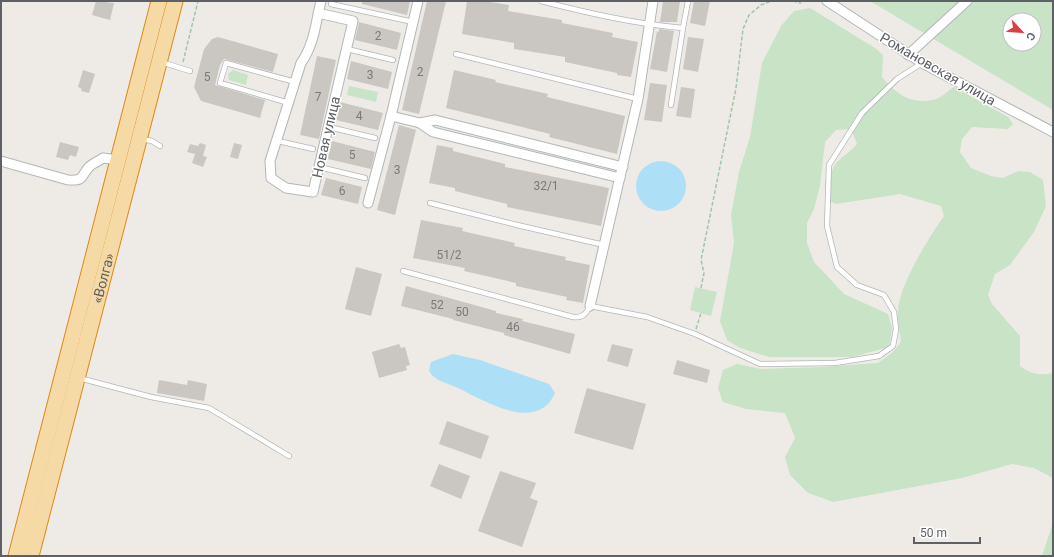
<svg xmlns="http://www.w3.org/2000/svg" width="1054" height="557" viewBox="0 0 1054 557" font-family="Roboto,sans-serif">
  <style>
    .green { fill: #c8e3c5; fill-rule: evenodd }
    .water { fill: #addff7 }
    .building { fill: #cac6c2 }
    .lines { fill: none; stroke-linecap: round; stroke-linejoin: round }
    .service-casing { stroke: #b3b6b9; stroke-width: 6 }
    .minor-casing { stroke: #b3b6b9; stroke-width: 11 }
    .trunk-casing { stroke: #de8916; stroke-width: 17 }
    .path { stroke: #a0c6a6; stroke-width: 1.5; stroke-dasharray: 4 2; stroke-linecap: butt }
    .service { stroke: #fff; stroke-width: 4.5 }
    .minor { stroke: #fff; stroke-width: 9 }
    .trunk { stroke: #f5daa5; stroke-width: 15 }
    .labels { text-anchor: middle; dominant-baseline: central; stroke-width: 3; stroke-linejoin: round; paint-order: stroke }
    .number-label { font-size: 12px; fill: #787a7c }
    .street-label { font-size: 14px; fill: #5d6165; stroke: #fff }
  </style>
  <rect width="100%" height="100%" fill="#eeebe6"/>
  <g class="green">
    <path d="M870,1H1053V110ZM1010,20H1034V44H1010Z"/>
    <path d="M810,8L875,48L883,55L882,77C896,94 912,106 936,99C942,97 949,90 954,87L1008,117L1013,124L1008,129L972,127L962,139L960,152L971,168L991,176L1003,178L1018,171L1030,172L1043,180L1046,206L1034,232L1010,265L995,274L988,295L992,304L1020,336V366C1030,374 1041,376 1053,373V480L1051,477L1034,468L1012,464L962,478L833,502L808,493L790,475L785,457L795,438L785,413L746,409L723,402L718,388L723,370L737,364L761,369L822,367L878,363L893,352L901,342C900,332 897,320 898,311C900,283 928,239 944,216L941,206L900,194L836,204L829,201C829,189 829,170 838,161C845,155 851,151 857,144L851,129L836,130L825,142L820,186L814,209L807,223V243L814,262L844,294L888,314L892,328L889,347L852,357H769L740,348L727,340L720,321L734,243L731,215L739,172L750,137L762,63L781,26L794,11Z"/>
    <polygon points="233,70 248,75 246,85 229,80 228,74"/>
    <polygon points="349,86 378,92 376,102 347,95"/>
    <polygon points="695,287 717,292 711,316 690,310"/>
    <polygon points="1053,522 1053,556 1042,556 1043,553"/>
  </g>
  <g class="water">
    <circle cx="661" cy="186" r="25"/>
    <path d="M453,354L480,360L549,384L555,393C538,433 486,402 460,389C449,383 435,382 429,371L431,362Z"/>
  </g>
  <g class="building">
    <polygon points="96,1 114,3 110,20 92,15"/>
    <polygon points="362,1 410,1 407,15 362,4"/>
    <polygon points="427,1 446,1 419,114 402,110"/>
    <polygon points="467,1 484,1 509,5 508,11 562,20 562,23 613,33 612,37 638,42 631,77 617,75 617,73 565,62 565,57 514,49 514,43 462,34"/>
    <polygon points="663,1 680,1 677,22 660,22"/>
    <polygon points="694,1 710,1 705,26 690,23"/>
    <polygon points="359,22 401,33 397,50 355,40"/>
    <polygon points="659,29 674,31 667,72 650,69 657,31 659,32"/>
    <polygon points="218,37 278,54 273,72 224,59 220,65 215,85 265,100 260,118 201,101 194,87 204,49 212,39"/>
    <polygon points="688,37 704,39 698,72 683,69"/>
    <polygon points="317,56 336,60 319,139 300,135"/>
    <polygon points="351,61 392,72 388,89 347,79"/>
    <polygon points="83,70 95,74 89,93 81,91 82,89 78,87"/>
    <polygon points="454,70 496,80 495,82 548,94 547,97 625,116 617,154 549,137 550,134 446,108"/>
    <polygon points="650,83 667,85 662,122 644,120"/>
    <polygon points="681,87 695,89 691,118 676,116"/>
    <polygon points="340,102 383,113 378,130 336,120"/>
    <polygon points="399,125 416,130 395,215 377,210"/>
    <polygon points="332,141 375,152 371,169 328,159"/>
    <polygon points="60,142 79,147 76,157 70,155 68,160 56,157"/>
    <polygon points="200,143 206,145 203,156 207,157 203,167 192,163 195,154 187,152 190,144 198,146"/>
    <polygon points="234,143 242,145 238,159 230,157"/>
    <polygon points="437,145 453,148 453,151 505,164 505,167 609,188 601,226 507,207 507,204 455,191 455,188 429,183"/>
    <polygon points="326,178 362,187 358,204 321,195"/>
    <polygon points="421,220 463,228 462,231 515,243 514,246 566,257 565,260 590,265 583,303 566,300 567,297 516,286 516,283 464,271 465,268 413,258"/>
    <polygon points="356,267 382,274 371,316 345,309"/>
    <polygon points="406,286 496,311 496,313 523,319 522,321 575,334 570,354 504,335 504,333 453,320 453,319 401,306"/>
    <polygon points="399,344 401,348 405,347 410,365 406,366 407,370 379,378 372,352"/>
    <polygon points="612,344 633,349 628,367 607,361"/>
    <polygon points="677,360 710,370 707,383 673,374"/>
    <polygon points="159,380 187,385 188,380 207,384 204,401 157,393"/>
    <polygon points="587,388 646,404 633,450 574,433"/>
    <polygon points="447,421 489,436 481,459 439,444"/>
    <polygon points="439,464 470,476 461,499 430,486"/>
    <polygon points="500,471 536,483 530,498 538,501 522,547 478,531"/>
  </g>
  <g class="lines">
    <defs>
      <g id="service">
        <path d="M541,1C588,13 635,24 683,28L671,105"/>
        <polyline points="331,4 413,22"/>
        <polyline points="683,28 688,1"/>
        <polyline points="347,49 393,60"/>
        <polyline points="456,54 638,99"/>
        <polyline points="161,62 190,71"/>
        <polyline points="289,103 220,83 226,63 295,82"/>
        <polyline points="329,127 375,138"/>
        <polyline points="141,139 152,141 160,146"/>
        <polyline points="278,141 313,149"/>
        <polyline points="319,167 365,178"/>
        <polyline points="430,203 517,225 604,245"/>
        <path d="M403,271L573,317C583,318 586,314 590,306L647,317L695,334L760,364L835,363L879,356L893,346L896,329L894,312L884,295L857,285L837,267L827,226L829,165L862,113L897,79L922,63"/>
        <polyline points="79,378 151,397 209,408 289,456"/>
      </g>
      <g id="minor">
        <polyline points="827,1 922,63 1053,132"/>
        <path d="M318,13L353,21L313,192L286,188L271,178L270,161L301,63C314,45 316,22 321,1"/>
        <polyline points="908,55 967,1"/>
        <polyline points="391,116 420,123 433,132 620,178"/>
        <polyline points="420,123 435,120 623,167"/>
        <path d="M1,161L68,180C85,181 80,177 89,167C93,163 99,161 103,158L118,160"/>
        <polyline points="368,203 391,116 418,1"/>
        <polyline points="590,306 638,99 653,1"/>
      </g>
      <g id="trunk">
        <polyline points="16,556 159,1"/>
        <path id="s1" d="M31,556L175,1"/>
      </g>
    </defs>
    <use href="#service" class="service-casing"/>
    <use href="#minor" class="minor-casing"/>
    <use href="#trunk" class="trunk-casing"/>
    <g class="path">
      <polyline points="793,1 801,3"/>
      <polyline points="183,62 198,1"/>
      <polyline points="701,288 704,273 701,260 736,88 743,29 749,15 761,5 771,1"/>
      <polyline points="696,329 701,313"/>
    </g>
    <use href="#service" class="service"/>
    <use href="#minor" class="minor"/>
    <use href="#trunk" class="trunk"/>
  </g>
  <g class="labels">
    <g class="number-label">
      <text x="378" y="36">2</text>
      <text x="420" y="72">2</text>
      <text x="370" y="75">3</text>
      <text x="207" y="77">5</text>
      <text x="318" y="97">7</text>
      <text x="359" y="116">4</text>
      <text x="352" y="155">5</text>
      <text x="397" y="170">3</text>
      <text x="546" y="186">32/1</text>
      <text x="342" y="191">6</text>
      <text x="449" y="255">51/2</text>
      <text x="437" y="305">52</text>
      <text x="462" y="312">50</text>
      <text x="513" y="327">46</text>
    </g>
    <g class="street-label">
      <text transform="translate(938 69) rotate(30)">Романовская улица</text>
      <text transform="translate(326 137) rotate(-77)">Новая улица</text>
      <text stroke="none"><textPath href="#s1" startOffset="287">«Волга»</textPath></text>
    </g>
  </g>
  <rect width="1054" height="557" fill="none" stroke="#5d6165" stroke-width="4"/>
  <g transform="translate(1022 32) rotate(116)"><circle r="19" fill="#ffffff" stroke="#bec0c1"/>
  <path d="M0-3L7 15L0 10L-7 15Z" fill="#d94147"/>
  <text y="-6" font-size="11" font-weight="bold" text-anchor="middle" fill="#5d6165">С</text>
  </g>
  <path d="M914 537v6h66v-6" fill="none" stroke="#5d6165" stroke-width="2"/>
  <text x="920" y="537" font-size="12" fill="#5d6165" stroke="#ffffff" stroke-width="3" paint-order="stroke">50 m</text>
</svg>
